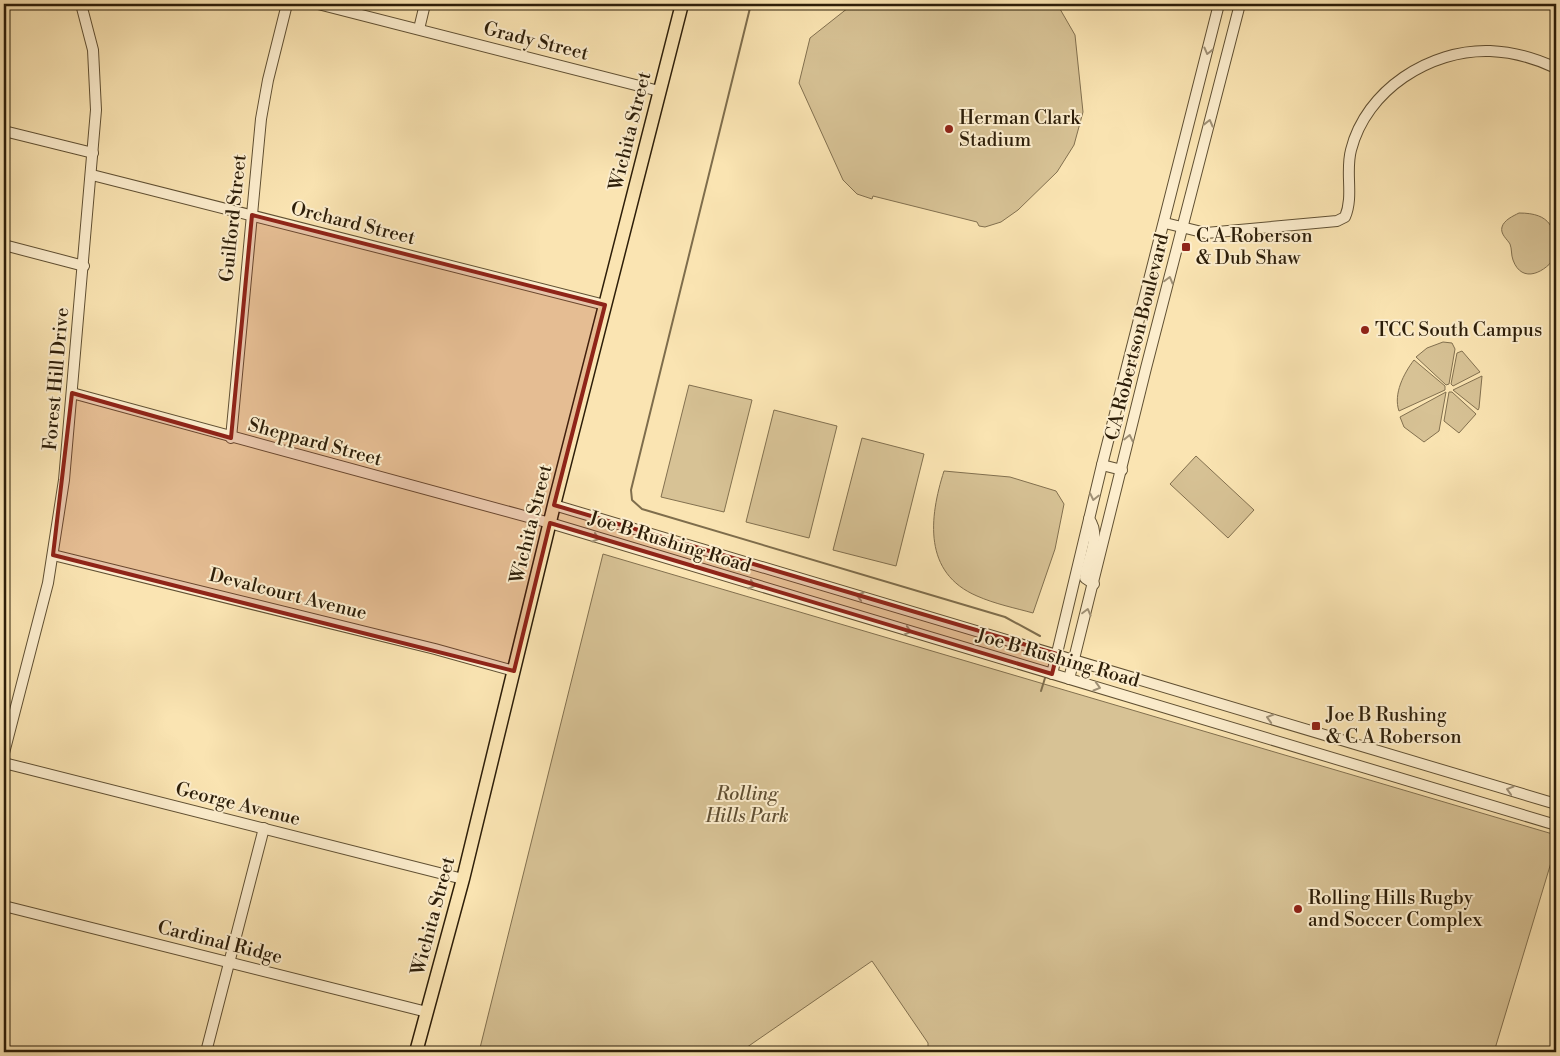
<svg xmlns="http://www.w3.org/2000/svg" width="1560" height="1056" viewBox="0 0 1560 1056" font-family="'Libre Bodoni',serif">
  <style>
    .green { fill: #d7c295; stroke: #82704f }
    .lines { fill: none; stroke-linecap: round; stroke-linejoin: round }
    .stream { stroke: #7e6d4c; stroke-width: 2 }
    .minor-casing { stroke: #605033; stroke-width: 12 }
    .major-casing { stroke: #2d1e09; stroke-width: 15 }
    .minor { stroke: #fcedcd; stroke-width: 10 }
    .major { stroke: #fae4b2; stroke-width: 12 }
    .oneway { stroke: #9f9075 }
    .marked { fill: #8f2418; fill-opacity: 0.2; stroke: #8f2418; stroke-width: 4; stroke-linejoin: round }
    .poi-dot { fill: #8f2418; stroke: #fcedcd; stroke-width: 2 }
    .labels { text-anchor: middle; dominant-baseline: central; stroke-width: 4; stroke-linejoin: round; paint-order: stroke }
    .street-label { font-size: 19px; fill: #2d1e09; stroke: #fcedcd }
    .poi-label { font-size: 19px; fill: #2d1e09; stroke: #fcedcd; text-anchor: start }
    .park-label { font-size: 19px; font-style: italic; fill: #604f33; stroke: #fcedcd }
  </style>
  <rect width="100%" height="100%" fill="#fae4b2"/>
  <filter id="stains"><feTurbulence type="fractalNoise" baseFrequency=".004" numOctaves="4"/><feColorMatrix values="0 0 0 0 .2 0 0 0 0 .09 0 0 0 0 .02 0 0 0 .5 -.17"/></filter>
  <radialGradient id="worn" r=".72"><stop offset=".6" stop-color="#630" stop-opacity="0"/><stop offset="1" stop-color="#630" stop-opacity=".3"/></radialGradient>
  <g class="green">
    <polygon points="853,4 1040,4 1060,9 1075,35 1083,112 1074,145 1057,172 1018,210 1001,222 985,227 979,226 977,222 873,196 872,199 857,194 843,180 799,83 810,38"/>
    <path d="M1519,213C1551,213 1556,228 1556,256C1546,272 1522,285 1513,260C1511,255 1512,249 1510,244C1507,239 1500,234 1502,227C1504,220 1513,216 1519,213Z"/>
    <polygon points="1443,342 1452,343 1455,349 1449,384 1446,385 1416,357 1427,348"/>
    <polygon points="1462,351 1480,372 1453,386 1451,384 1457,353"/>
    <path d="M1414,360L1445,386V390L1399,411C1393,394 1404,373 1414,360Z"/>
    <polygon points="1482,376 1479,408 1478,410 1453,390"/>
    <polygon points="689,385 752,400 724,512 661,497"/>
    <polygon points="1446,392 1439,431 1424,442 1404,427 1400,417"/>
    <polygon points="1449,392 1452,392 1476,414 1459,433 1444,421"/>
    <polygon points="774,410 837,426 809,538 746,522"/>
    <polygon points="862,438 924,454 896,566 833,550"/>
    <polygon points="1196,456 1254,510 1228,538 1170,484"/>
    <path d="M944,471L1010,477L1056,491L1064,504L1055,549L1033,613C1015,608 995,604 977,596C923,573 929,518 944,471Z"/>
    <polygon points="603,554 1556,835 1556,846 1494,1052 928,1052 928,1043 872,961 740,1052 479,1052"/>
  </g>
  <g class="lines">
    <g class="stream">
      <polyline points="751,4 631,490 632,500 642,509 1005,617 1040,636"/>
      <polyline points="1041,691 1045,678"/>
    </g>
    <defs>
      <g id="minor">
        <polyline points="318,4 659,91"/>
        <polyline points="419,29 425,4"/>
        <polyline points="4,131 93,153"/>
        <polyline points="92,175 605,305"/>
        <path d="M1165,223L1206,233L1337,221L1345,217C1354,196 1345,172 1351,150C1366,90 1430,49 1490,51C1514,52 1535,58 1556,68"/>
        <polyline points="4,245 84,266"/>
        <polyline points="72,393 550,523 1556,825"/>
        <polyline points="231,438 261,119 268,80 287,4"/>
        <polyline points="1102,465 1122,470"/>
        <polyline points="554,505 1556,804"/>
        <path d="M1089,519C1102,535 1087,559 1085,578L1094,584"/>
        <polyline points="53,555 435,649 514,671"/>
        <polyline points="1052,674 1102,465 1219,4"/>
        <polyline points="1069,679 1146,368 1240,4"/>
        <polyline points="4,753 48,583 64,480 96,110 93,50 81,4"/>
        <polyline points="4,763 463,879"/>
        <polyline points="4,906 427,1012"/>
        <polyline points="206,1052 264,828"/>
      </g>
      <polyline id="major" points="416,1052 463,879 554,505 682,4"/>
    </defs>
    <use href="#minor" class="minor-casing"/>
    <use href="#major" class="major-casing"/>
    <use href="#minor" class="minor"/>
    <use href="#major" class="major"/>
  </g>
  <defs><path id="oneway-chevron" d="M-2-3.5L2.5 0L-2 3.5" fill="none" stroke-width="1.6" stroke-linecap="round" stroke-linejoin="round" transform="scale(1.25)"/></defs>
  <g class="oneway">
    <use href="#oneway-chevron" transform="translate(1208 51) rotate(104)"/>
    <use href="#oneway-chevron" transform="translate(1209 123) rotate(-76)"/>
    <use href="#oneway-chevron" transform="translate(1169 280) rotate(-75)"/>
    <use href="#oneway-chevron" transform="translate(1129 438) rotate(-77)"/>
    <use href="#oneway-chevron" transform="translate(1094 497) rotate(103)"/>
    <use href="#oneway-chevron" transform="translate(596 538) rotate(17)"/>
    <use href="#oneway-chevron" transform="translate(752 585) rotate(17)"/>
    <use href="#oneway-chevron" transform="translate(860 596) rotate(-163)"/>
    <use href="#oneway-chevron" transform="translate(1087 612) rotate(-75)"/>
    <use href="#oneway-chevron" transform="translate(908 631) rotate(17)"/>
    <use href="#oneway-chevron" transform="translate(1097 687) rotate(16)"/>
    <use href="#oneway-chevron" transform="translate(1270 718) rotate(-163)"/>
    <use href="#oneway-chevron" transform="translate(1510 790) rotate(-163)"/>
  </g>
  <path class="marked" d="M252,215L605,305L554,505L1057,654L1052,674L550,523L514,671L53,555L72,393L231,438Z"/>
  <g class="poi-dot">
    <circle cx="949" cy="129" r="5"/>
    <rect x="1181" y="242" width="10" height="10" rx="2.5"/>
    <circle cx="1365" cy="330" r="5"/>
    <rect x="1311" y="721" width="10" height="10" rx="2.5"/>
    <circle cx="1298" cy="909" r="5"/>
  </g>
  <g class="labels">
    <g class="street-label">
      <text transform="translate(536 41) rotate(14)">Grady Street</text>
      <text transform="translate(630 131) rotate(-76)">Wichita Street</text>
      <text transform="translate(233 218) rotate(-84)">Guilford Street</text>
      <text transform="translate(353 223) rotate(14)">Orchard Street</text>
      <text transform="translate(1137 337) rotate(-76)">CA Robertson Boulevard</text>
      <text transform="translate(56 379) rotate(-85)">Forest Hill Drive</text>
      <text transform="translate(315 442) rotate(15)">Sheppard Street</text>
      <text transform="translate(531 524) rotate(-76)">Wichita Street</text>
      <text transform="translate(670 542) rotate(17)">Joe B Rushing Road</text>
      <text transform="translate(288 594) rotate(14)">Devalcourt Avenue</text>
      <text transform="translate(1058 658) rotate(16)">Joe B Rushing Road</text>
      <text transform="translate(238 804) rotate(14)">George Avenue</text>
      <text transform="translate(433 916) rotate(-75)">Wichita Street</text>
      <text transform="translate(220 942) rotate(14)">Cardinal Ridge</text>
    </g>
    <g class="poi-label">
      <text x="959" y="118">Herman Clark<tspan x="959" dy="22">Stadium</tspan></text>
      <text x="1196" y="236">C A Roberson<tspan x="1196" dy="22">&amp; Dub Shaw</tspan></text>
      <text x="1375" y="330">TCC South Campus</text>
      <text x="1326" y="715">Joe B Rushing<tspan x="1326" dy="22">&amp; C A Roberson</tspan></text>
      <text x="1308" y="898">Rolling Hills Rugby<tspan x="1308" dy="22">and Soccer Complex</tspan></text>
    </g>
    <g class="park-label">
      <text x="747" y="794">Rolling<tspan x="747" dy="22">Hills Park</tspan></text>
    </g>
  </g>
  <rect width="1560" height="1056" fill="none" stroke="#fae4b2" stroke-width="20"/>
  <rect x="5" y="5" width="1550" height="1046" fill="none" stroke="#2d1e09" stroke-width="2.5"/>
  <rect x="10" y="10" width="1540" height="1036" fill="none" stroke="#2d1e09"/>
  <rect width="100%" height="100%" filter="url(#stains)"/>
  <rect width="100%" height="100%" fill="url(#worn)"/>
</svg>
